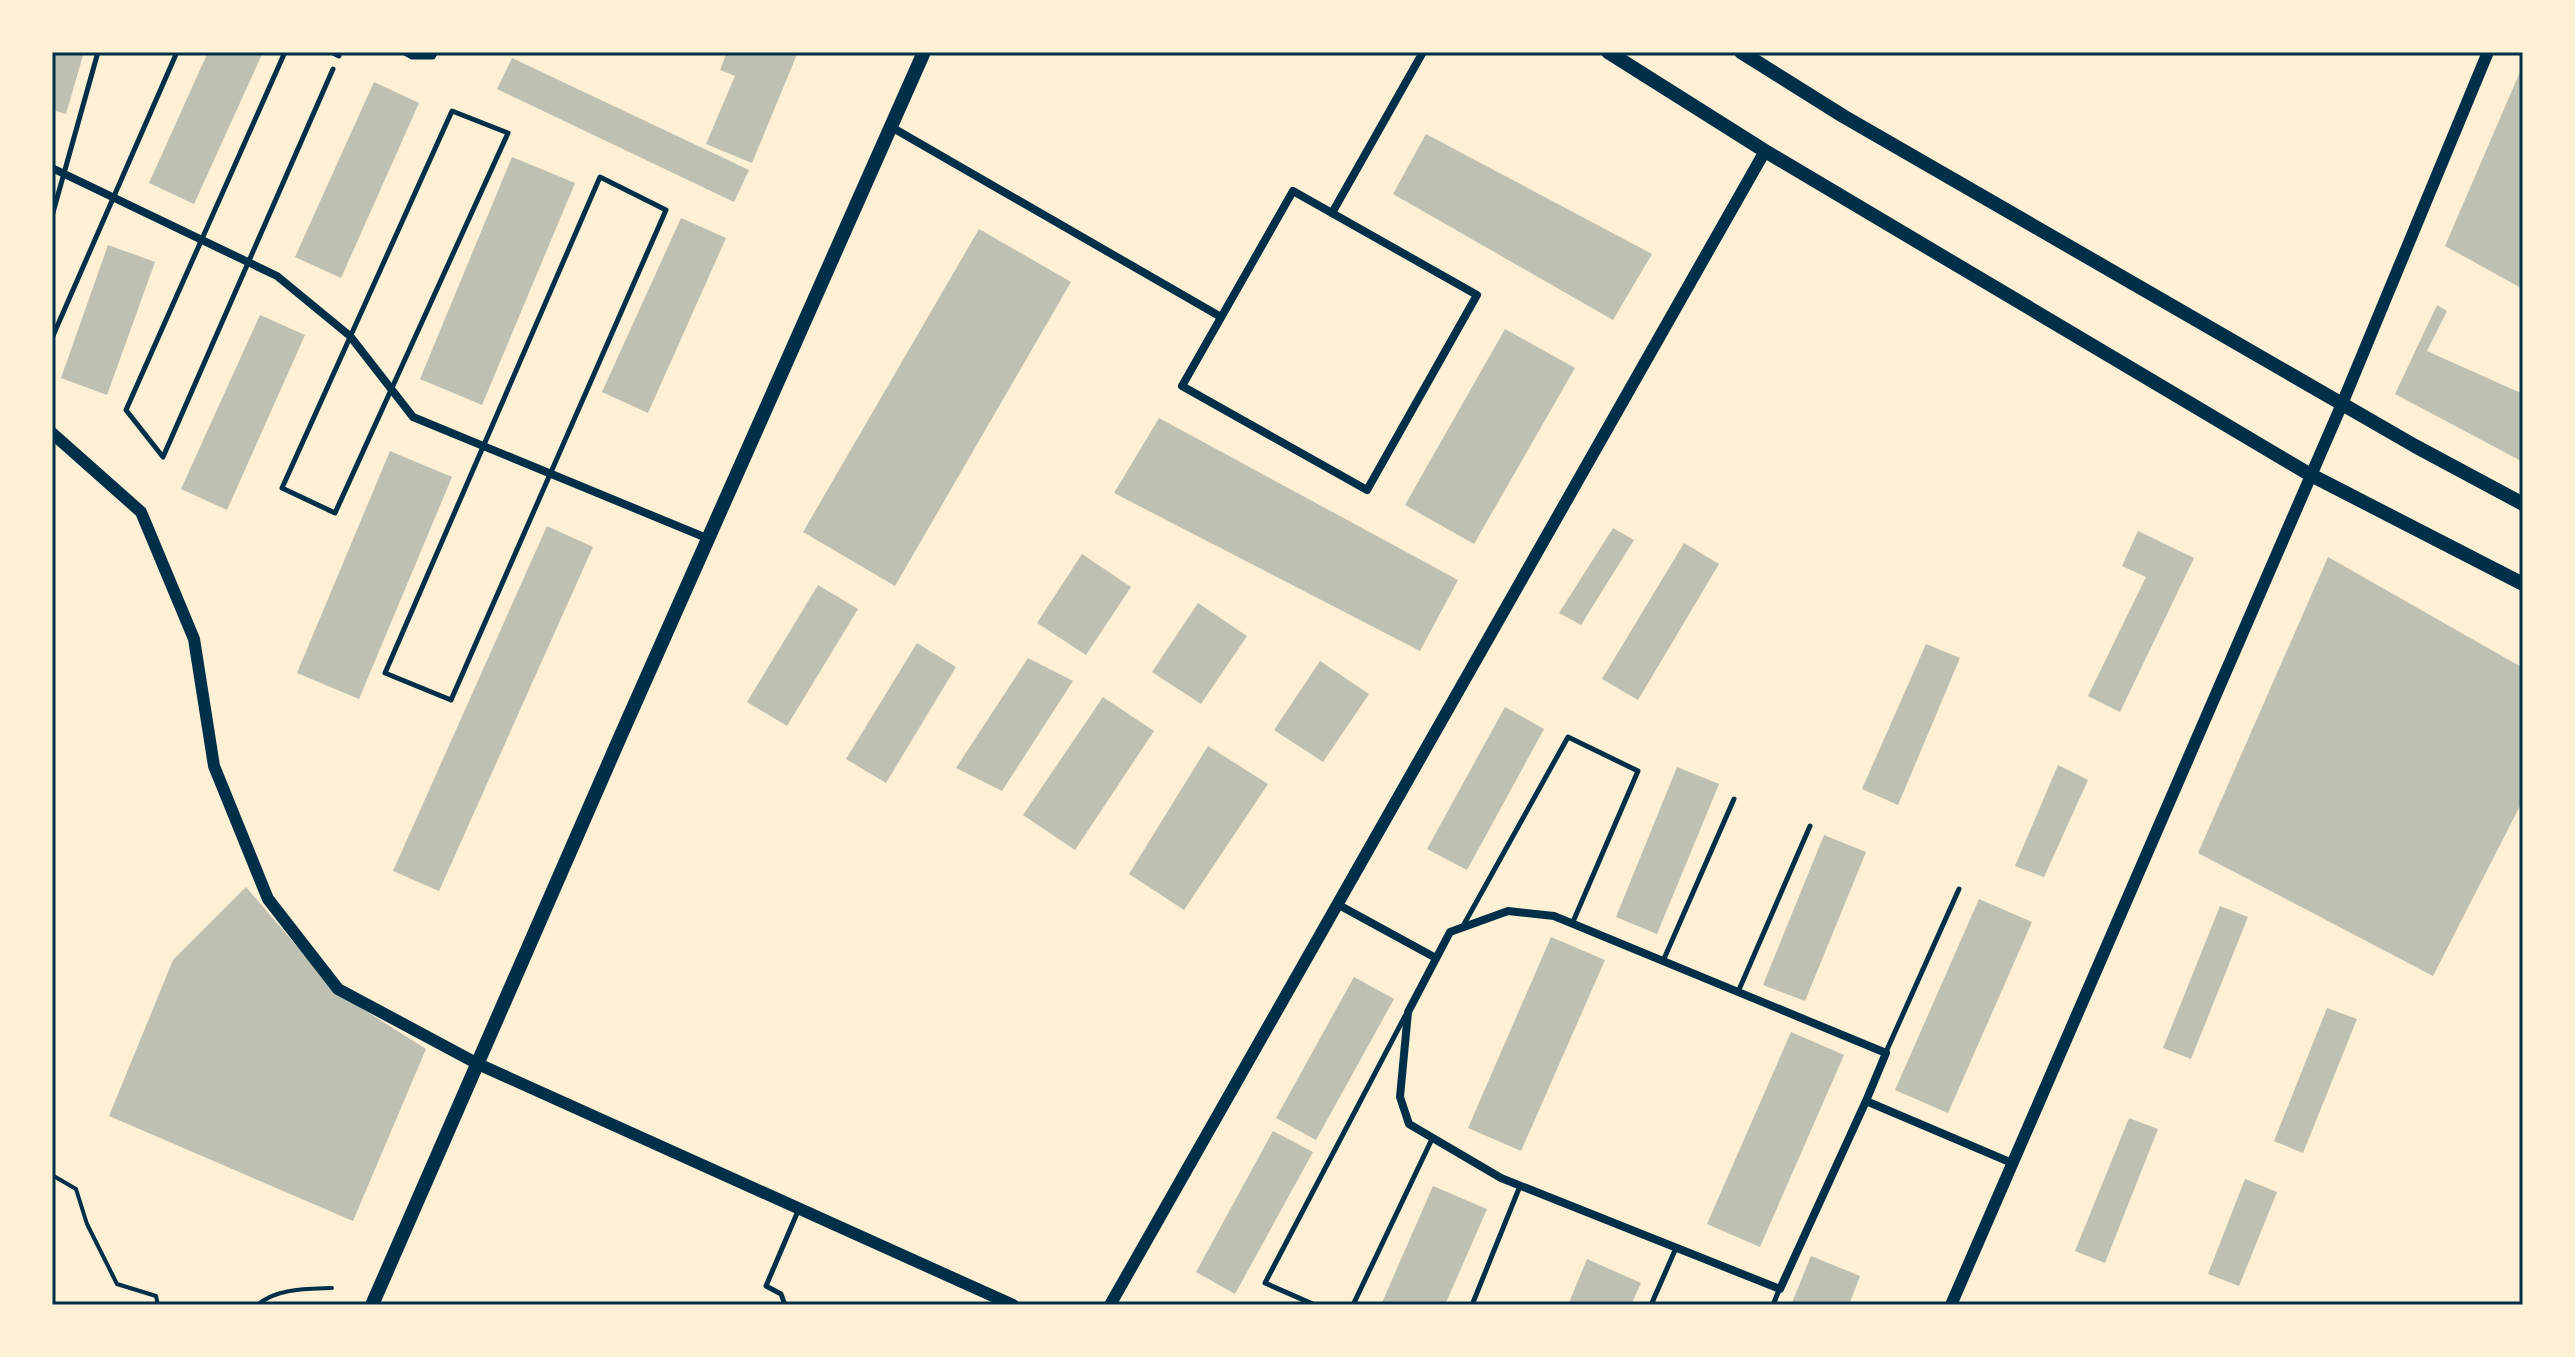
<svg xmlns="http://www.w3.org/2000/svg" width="2575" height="1357" viewBox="0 0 2575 1357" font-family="Manrope,sans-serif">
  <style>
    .building { fill: #bec0b2 }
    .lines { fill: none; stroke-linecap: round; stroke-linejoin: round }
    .path { stroke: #003049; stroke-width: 4 }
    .service { stroke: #003049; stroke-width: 5 }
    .minor { stroke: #003049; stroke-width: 8 }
    .tertiary { stroke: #003049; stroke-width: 12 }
    .secondary { stroke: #003049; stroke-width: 14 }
    .primary { stroke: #003049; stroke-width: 14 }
    .neatline { fill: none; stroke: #003049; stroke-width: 3 }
  </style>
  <rect width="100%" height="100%" fill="#fdf0d5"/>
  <g class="building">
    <polygon points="52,52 84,52 66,114 52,110"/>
    <polygon points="208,52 263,52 194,204 149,183"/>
    <polygon points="727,52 798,52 752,163 706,144 735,76 720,70"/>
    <polygon points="512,58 749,170 734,202 497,89"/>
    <polygon points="2523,65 2523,289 2445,246"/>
    <polygon points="374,82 419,103 341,278 295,257"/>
    <polygon points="1426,134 1652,254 1613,320 1393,194"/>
    <polygon points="512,157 575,183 482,405 420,379"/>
    <polygon points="681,218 726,238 648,413 602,392"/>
    <polygon points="979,229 1071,282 895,586 803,532"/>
    <polygon points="108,245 155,262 107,395 61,378"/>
    <polygon points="2437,305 2447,311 2427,351 2523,394 2523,462 2395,394"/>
    <polygon points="260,315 305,335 227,510 181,489"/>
    <polygon points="1505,329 1575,368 1474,544 1405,505"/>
    <polygon points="1159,418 1458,580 1420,651 1114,493"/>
    <polygon points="390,451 452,477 359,699 297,673"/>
    <polygon points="547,526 593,547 439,891 393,871"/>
    <polygon points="1613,528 1634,540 1581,625 1559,613"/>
    <polygon points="2138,531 2194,558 2120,712 2088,696 2146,577 2122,566"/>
    <polygon points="1684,543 1719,564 1638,700 1602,679"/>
    <polygon points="1082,554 1131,587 1086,655 1037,623"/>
    <polygon points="2328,557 2523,668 2523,800 2433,976 2198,853"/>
    <polygon points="818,585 858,609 787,726 747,702"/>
    <polygon points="1198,603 1247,636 1201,704 1152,672"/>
    <polygon points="917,643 956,667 886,783 846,759"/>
    <polygon points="1926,644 1960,658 1898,805 1862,789"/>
    <polygon points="1028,658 1073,681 1002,791 956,768"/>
    <polygon points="1320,661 1369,694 1323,762 1274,730"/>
    <polygon points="1103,697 1154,731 1075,850 1023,815"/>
    <polygon points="1505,707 1544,729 1467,870 1427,849"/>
    <polygon points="1208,746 1268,784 1184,910 1129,874"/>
    <polygon points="2058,765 2088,780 2044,877 2015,866"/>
    <polygon points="1677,767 1719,784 1657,934 1616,917"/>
    <polygon points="1824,835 1866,852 1805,1001 1763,985"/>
    <polygon points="246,887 336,992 426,1049 353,1221 109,1116 173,960"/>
    <polygon points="1979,899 2032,922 1948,1113 1895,1090"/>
    <polygon points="2220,906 2248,917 2191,1059 2163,1048"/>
    <polygon points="1551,937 1605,960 1521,1151 1468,1128"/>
    <polygon points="1354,977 1394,999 1316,1140 1276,1118"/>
    <polygon points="2327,1008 2357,1019 2303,1153 2274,1141"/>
    <polygon points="1791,1032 1844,1055 1760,1247 1707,1224"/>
    <polygon points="2129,1118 2158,1129 2105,1263 2075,1251"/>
    <polygon points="1273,1131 1313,1152 1235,1294 1196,1272"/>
    <polygon points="2245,1179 2277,1192 2239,1286 2208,1274"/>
    <polygon points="1433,1186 1487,1209 1445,1305 1381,1305"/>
    <polygon points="1811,1256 1860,1276 1849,1305 1791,1305"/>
    <polygon points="1587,1259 1641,1283 1631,1305 1568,1305"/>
  </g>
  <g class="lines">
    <g class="path">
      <polyline points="52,1175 76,1189 87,1224 117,1284 156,1296 158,1305"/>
      <path d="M257,1305C277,1288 306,1289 332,1288"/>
    </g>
    <g class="service">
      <polyline points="285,52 126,410 163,457 333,69"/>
      <polyline points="331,52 339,56"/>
      <polyline points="403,52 412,57 433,57 436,52"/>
      <polygon points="452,111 508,133 335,513 282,488"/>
      <polygon points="600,177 666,210 451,700 385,673"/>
      <polyline points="52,216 98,52"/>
      <polyline points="52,338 177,52"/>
      <polyline points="1463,926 1568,737 1638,771 1572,924"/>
      <polyline points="1663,961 1734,799"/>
      <polyline points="1738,992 1810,826"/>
      <polyline points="1886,1052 1959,889"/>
      <polyline points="785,1305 781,1294 766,1286 798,1211"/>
      <polyline points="1315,1305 1265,1283 1405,1016"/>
      <polyline points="1353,1305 1432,1139"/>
      <polyline points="1472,1305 1520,1186"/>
      <polyline points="1651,1305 1676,1248"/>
      <polyline points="1773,1305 1779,1290"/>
    </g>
    <g class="minor">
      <polyline points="893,128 1221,317"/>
      <polyline points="52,168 277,276 350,336 413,417 709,539"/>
      <polygon points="1293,191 1477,295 1367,490 1182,386"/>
      <polyline points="1332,213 1423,52"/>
      <polyline points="1337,904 1434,957"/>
      <polyline points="1866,1101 1780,1289 1501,1178 1409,1124 1400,1097 1408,1012 1450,932 1508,911 1554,916 1886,1053 1866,1101 2012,1163"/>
    </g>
    <g class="tertiary">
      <polyline points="52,433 141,512 194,639 214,766 268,899 338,989 478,1064 1013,1305"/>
      <polyline points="1110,1305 1765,151"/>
      <polyline points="1951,1305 2342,404 2488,52"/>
    </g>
    <polyline class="secondary" points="372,1305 621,735 924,52"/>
    <g class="primary">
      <polyline points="1608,52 1765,151 2309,474 2523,584"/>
      <polyline points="1741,52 1843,116 2415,446 2523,504"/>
    </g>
  </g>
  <rect width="2575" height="1357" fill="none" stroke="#fdf0d5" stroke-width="108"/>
  <rect x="54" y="54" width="2467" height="1249" class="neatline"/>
</svg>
